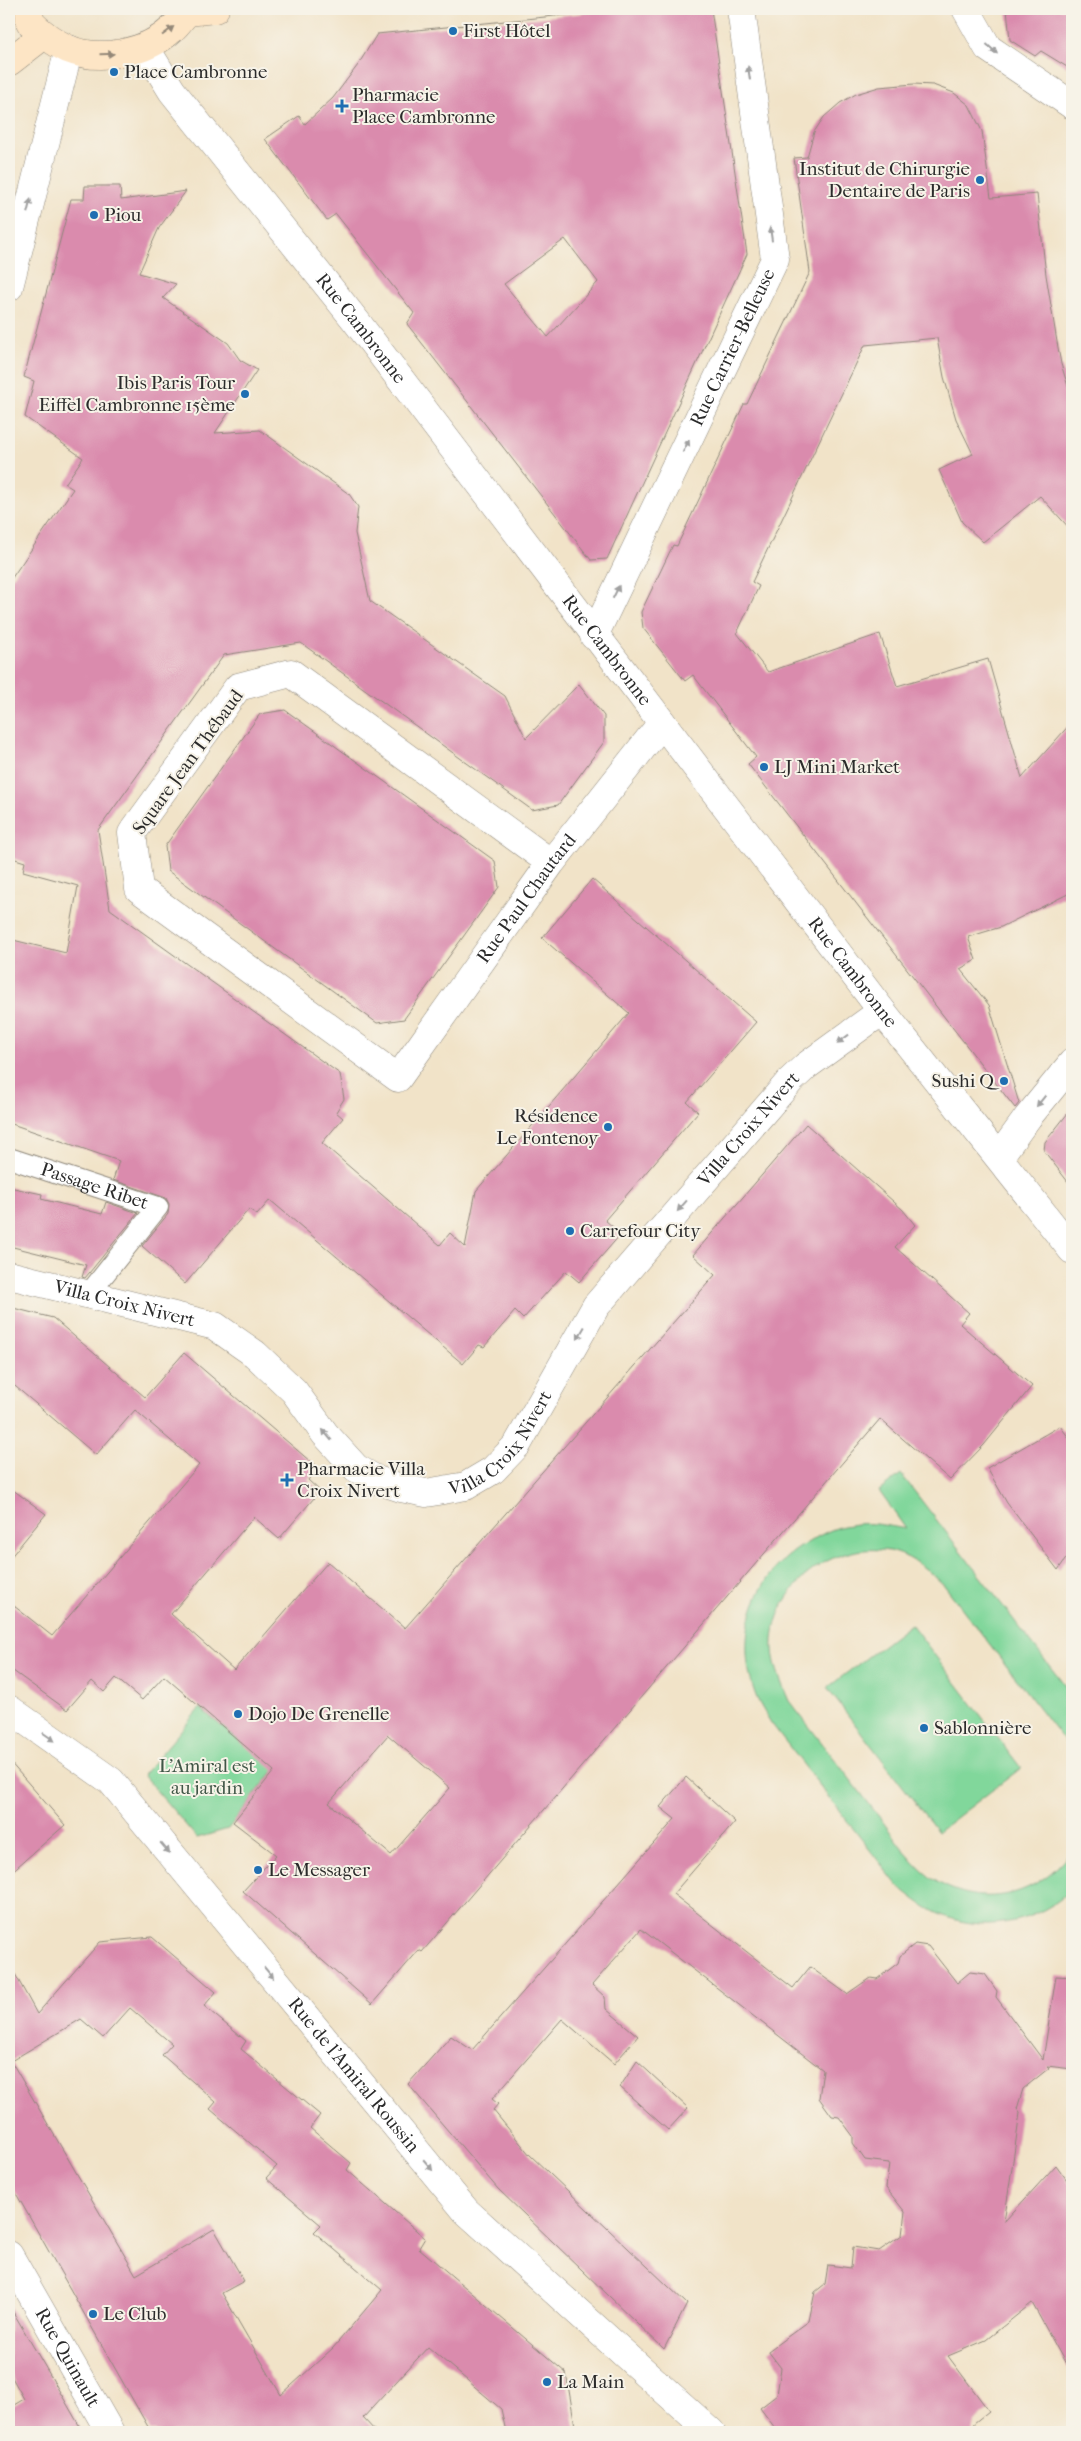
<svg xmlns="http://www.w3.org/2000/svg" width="1081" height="2441" viewBox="0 0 1081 2441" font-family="'IM FELL French Canon',serif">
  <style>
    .green { fill: #81d79b; stroke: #568163 }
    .building { fill: #da8bad; fill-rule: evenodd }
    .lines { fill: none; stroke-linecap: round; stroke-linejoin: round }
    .pedestrian-casing { stroke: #8e877a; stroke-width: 22 }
    .minor-casing { stroke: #8e877a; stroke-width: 29 }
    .tertiary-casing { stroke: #8e877a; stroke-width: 29 }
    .secondary-casing { stroke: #8e877a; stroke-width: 29 }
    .pedestrian { stroke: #fff; stroke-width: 20 }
    .minor { stroke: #fff; stroke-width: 28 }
    .tertiary { stroke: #fff; stroke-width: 28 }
    .secondary { stroke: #fde5c5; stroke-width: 28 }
    .oneway { fill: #948878 }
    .oneway2 { fill: #a0a0a0 }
    .poi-dot { fill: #1f6fb2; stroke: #f7f3e8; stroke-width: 2 }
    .labels { text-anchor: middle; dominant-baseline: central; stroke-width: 4; stroke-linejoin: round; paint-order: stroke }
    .poi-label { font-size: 19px; fill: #2b2b2b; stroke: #f7f3e8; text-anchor: start }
    .street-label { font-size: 19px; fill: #2b2b2b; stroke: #f7f3e8 }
    .park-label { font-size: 19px; fill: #405647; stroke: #f7f3e8 }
  </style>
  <rect width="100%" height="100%" fill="#f7f3e8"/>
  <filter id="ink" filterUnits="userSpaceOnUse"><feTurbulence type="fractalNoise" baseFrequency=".02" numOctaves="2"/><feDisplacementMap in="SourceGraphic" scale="10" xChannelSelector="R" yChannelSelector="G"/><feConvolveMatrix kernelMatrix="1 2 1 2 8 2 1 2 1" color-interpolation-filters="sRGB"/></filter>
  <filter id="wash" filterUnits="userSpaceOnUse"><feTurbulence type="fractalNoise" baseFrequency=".0096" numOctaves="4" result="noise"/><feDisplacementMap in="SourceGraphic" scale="20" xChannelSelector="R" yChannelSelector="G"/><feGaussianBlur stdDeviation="1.12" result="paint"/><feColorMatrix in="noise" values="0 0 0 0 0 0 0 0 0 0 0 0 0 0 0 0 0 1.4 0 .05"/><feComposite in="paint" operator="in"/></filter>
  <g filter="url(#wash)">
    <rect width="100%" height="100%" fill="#f1e3c8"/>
    <g class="green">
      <path d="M901,1474L1072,1695V1751L944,1585C929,1571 914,1558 894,1552C838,1539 778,1581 773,1639C771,1660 781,1682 789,1701C820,1740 850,1779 880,1818C897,1840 914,1869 939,1883C989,1910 1040,1894 1072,1850V1889C1040,1921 990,1933 947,1917C928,1911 913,1898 898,1886L771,1723C766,1714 760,1706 756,1696C735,1641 750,1579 802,1546C817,1537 832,1527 850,1525C869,1521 888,1526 906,1529L879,1491Z"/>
      <polygon points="911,1624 1021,1768 938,1832 827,1688"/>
      <polygon points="200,1708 245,1746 289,1751 228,1829 197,1838 143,1775"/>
    </g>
    <g id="blocks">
      <g class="building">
        <path d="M624,9H711L747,254L607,559L591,560L407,324L414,313L336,214L327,220L265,139L299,116L305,124L333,98L358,65L377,34ZM565,239L598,282L548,337L504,284Z"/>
        <polygon points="1007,9 1072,9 1072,70 1041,51 1035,56 1010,40"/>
        <polygon points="914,84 933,85 954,93 969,105 982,131 991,198 1037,194 1046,275 1057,342 1061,364 1072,399 1072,531 1040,496 983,542 962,522 939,470 973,454 956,419 944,377 937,338 865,345 752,582 759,586 737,633 768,672 880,634 897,686 988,659 1022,778 1072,722 1072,892 1001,927 968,937 976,960 960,969 989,1005 1019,1103 1015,1108 748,764 756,757 693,675 685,681 643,628 641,612 673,545 677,546 744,404 747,404 810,272 794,158 807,157 814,132 824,117 840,103 856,94 879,87"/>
        <polygon points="85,186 120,186 121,200 186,191 159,228 139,273 176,284 163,298 228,343 240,360 257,370 215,433 260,430 349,494 358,507 355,533 370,601 505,696 526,738 579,684 604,716 604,742 558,805 532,810 301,643 224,655 98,830 110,909 340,1074 344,1099 336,1112 343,1118 322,1143 440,1245 450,1233 465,1247 476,1191 629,1013 542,938 592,879 756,1022 687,1102 698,1112 605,1220 621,1234 579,1282 566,1271 523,1319 515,1311 484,1347 479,1345 463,1364 270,1200 257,1215 249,1209 185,1284 142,1246 168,1214 169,1204 166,1198 113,1180 119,1161 9,1123 9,939 66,953 78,886 23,871 25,862 9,857 9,582 73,489 65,484 83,458 25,417 34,381 24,377 71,199 84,199"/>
        <polygon points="285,710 495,861 499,887 404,1019 377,1023 168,871 165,846 260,714"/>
        <polygon points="1072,1108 1072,1187 1044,1151 1045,1142"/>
        <path d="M806,1124L903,1210L915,1225L895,1247L969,1313L960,1324L1032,1386L984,1445L950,1480L880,1419L422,1952L419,1950L372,2004L243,1891L276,1855L233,1822L274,1771L164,1676L142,1700L116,1678L104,1692L92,1681L67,1710L9,1668V1602L52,1636L199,1465L135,1410L96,1455L9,1381V1307L53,1318L145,1397L184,1353L318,1468L308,1480L320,1491L279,1539L254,1517L171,1614L234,1670L328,1562L405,1628L715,1275L693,1255ZM388,1735L450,1788L391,1855L329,1803Z"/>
        <polygon points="9,1187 42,1194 41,1199 102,1214 106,1202 138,1213 85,1278 82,1277 86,1265 9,1246"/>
        <polygon points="1060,1426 1072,1442 1072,1550 1058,1570 1007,1503 987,1468"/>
        <polygon points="9,1487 46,1514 9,1559"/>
        <polygon points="9,1761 65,1825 9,1874"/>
        <polygon points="686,1777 735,1822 673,1894 793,1988 810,1967 847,1994 870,1978 877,1979 898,1963 900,1956 915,1944 928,1946 957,1983 970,1972 985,1974 997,1991 996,1997 1043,2060 1056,1976 1072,1977 1072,2069 1047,2066 1049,2068 1023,2089 1017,2109 1020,2113 1004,2222 1056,2165 1072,2187 1072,2375 1032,2303 986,2340 948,2356 989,2411 974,2423 972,2432 825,2432 802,2428 797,2432 778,2432 760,2408 777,2395 781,2368 768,2351 809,2321 815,2292 825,2284 828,2265 851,2268 853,2247 879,2251 902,2235 905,2212 886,2188 889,2163 865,2160 853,2143 853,2136 839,2117 832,2116 819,2098 823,2070 641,1929 592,1985 605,1997 606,2009 638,2036 614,2064 562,2019 492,2099 498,2104 493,2110 530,2155 687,2304 664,2349 498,2189 408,2084 451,2036 472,2050 675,1819 660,1807"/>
        <path d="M152,1937L216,1992L204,2006L246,2041L241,2049L320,2115L310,2128L351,2163L347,2170L425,2238L419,2248L566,2373L576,2432H506L501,2409L428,2347L363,2418L376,2432H151L9,2181V1963L37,2014L100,1942ZM130,2008L172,2044L162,2055L216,2102L210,2109L277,2166L266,2178L321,2225L314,2232L382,2290L333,2348L281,2395L222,2293L244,2281L214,2229L136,2275L11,2061L81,2019L103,2038Z"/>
        <polygon points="637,2061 688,2108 668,2130 620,2087"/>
        <polygon points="9,2305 64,2399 83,2432 9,2432 9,2408 24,2399 9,2372"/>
      </g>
    </g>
  </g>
  <g filter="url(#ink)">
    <use href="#blocks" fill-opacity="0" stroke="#8e877a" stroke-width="1"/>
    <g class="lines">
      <defs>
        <g id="pedestrian">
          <path id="s1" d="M9,1158L158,1207L88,1295"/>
        </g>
        <g id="minor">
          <polyline points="966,9 988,48 1072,105"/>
          <path id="s2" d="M594,636L775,259L741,9"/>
          <path id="s3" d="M551,863L291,673L238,687L132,833L139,889L398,1078L551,863L662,723"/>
          <polyline points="999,1157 1028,1117 1072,1063"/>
          <path id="s4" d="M9,1275L215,1326L255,1354L294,1391L325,1434L356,1468L377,1480L401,1488L426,1493L466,1486L493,1470L517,1445L596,1306L790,1081L806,1066L882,1011"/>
          <path id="s5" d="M9,1709L111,1781L466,2211L711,2432"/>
          <path id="s6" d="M9,2255L110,2432"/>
        </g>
        <g id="tertiary">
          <path id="s7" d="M145,47L172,91L356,321L882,1011L1072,1250"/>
          <polyline points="9,287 69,49"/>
        </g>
        <g id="secondary">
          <path d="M29,9L30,22C41,33 53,42 68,49C100,62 147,53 172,29C178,24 182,17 187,12V9"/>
          <polyline points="187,12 215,9"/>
          <polyline points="9,62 44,35"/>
        </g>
      </defs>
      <use href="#pedestrian" class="pedestrian-casing"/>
      <use href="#minor" class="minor-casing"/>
      <use href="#tertiary" class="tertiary-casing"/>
      <use href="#secondary" class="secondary-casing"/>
      <use href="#pedestrian" class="pedestrian"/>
      <use href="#minor" class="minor"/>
      <use href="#tertiary" class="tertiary"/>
      <use href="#secondary" class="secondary"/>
    </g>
    <defs><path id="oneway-solid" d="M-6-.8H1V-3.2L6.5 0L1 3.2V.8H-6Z" transform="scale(1.25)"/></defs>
    <g class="oneway">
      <use href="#oneway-solid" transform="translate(168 31) rotate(-37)"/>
      <use href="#oneway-solid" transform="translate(107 54) rotate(-2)"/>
    </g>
    <g class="oneway2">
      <use href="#oneway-solid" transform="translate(992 49) rotate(42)"/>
      <use href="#oneway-solid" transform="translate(749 73) rotate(-98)"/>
      <use href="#oneway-solid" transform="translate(29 206) rotate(-76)"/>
      <use href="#oneway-solid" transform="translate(771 234) rotate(-98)"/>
      <use href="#oneway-solid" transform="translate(686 446) rotate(-64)"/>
      <use href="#oneway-solid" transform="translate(616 592) rotate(-64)"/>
      <use href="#oneway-solid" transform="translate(843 1039) rotate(144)"/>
      <use href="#oneway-solid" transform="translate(1041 1101) rotate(129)"/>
      <use href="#oneway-solid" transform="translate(682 1206) rotate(131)"/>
      <use href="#oneway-solid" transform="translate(581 1333) rotate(120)"/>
      <use href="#oneway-solid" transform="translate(327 1435) rotate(-130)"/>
      <use href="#oneway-solid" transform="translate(49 1737) rotate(35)"/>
      <use href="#oneway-solid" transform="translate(165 1848) rotate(50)"/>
      <use href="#oneway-solid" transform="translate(269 1973) rotate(50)"/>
      <use href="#oneway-solid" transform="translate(428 2165) rotate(50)"/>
    </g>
  </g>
  <g class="poi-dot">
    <circle cx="453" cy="31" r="5"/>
    <circle cx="114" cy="72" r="5"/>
    <path d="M339.5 98.5h5v5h5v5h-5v5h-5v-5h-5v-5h5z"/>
    <circle cx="980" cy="180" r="5"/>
    <circle cx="94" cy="215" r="5"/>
    <circle cx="245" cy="394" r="5"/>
    <circle cx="764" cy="767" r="5"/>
    <circle cx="1004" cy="1081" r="5"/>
    <circle cx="608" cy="1127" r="5"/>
    <circle cx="570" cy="1231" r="5"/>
    <path d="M284.5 1472.5h5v5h5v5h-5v5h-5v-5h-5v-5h5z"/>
    <circle cx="238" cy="1714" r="5"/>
    <circle cx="924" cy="1728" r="5"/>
    <circle cx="258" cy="1870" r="5"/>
    <circle cx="93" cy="2314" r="5"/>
    <circle cx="547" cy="2382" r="5"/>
  </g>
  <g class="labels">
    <g class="poi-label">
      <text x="463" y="31">First Hôtel</text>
      <text x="124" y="72">Place Cambronne</text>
      <text x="352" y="95">Pharmacie<tspan x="352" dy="22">Place Cambronne</tspan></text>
      <text x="970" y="169" text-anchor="end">Institut de Chirurgie<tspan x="970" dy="22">Dentaire de Paris</tspan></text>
      <text x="104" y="215">Piou</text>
      <text x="235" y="383" text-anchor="end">Ibis Paris Tour<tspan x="235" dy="22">Eiffel Cambronne 15ème</tspan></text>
      <text x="774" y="767">LJ Mini Market</text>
      <text x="994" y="1081" text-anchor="end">Sushi Q</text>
      <text x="598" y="1116" text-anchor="end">Résidence<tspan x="598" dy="22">Le Fontenoy</tspan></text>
      <text x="580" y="1231">Carrefour City</text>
      <text x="297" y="1469">Pharmacie Villa<tspan x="297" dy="22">Croix Nivert</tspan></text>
      <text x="248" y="1714">Dojo De Grenelle</text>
      <text x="934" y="1728">Sablonnière</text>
      <text x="268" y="1870">Le Messager</text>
      <text x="103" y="2314">Le Club</text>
      <text x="557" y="2382">La Main</text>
    </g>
    <g class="street-label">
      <text stroke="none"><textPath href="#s7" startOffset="355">Rue Cambronne</textPath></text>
      <text stroke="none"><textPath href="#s2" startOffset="320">Rue Carrier-Belleuse</textPath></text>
      <text stroke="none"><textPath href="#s7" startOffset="760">Rue Cambronne</textPath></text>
      <text transform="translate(188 762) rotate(-54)">Square Jean Thébaud</text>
      <text stroke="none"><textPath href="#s3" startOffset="1155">Rue Paul Chautard</textPath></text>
      <text stroke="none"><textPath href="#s7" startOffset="1165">Rue Cambronne</textPath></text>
      <text stroke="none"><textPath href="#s4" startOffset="989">Villa Croix Nivert</textPath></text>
      <text stroke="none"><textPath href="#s1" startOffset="90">Passage Ribet</textPath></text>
      <text stroke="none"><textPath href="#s4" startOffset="119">Villa Croix Nivert</textPath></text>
      <text stroke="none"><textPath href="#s4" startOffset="584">Villa Croix Nivert</textPath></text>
      <text stroke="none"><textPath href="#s5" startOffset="506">Rue de l'Amiral Roussin</textPath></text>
      <text stroke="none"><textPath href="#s6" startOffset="118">Rue Quinault</textPath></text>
    </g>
    <g class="park-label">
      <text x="207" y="1766">L'Amiral est<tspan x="207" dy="22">au jardin</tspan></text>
    </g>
  </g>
  <rect width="1081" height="2441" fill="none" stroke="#f7f3e8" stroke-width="30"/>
</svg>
